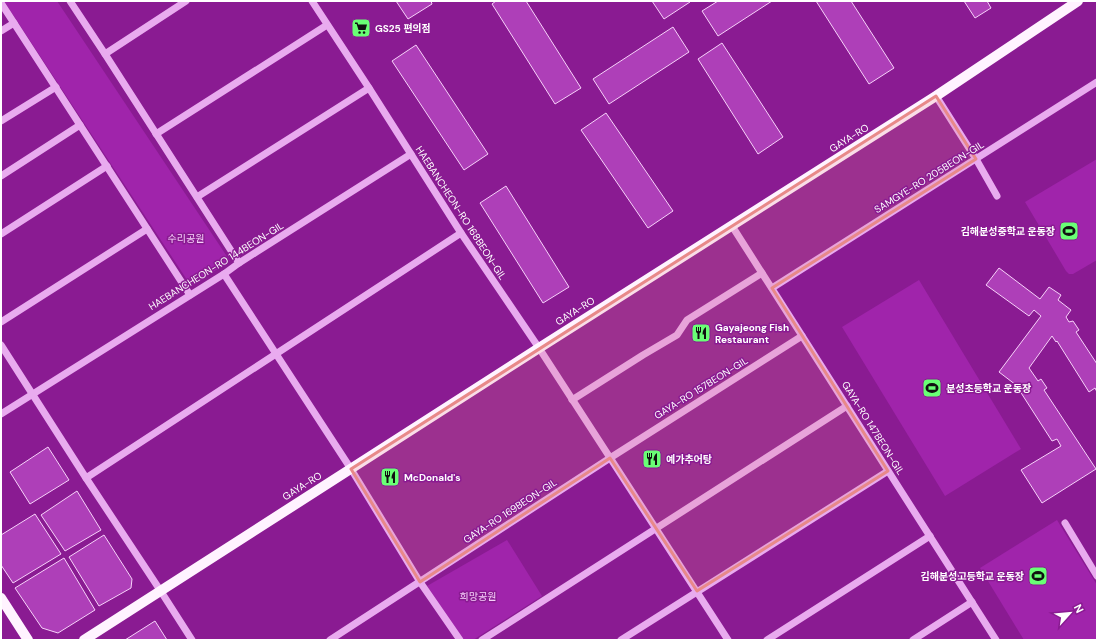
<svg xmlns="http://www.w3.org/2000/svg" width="1098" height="641" viewBox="0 0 1098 641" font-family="'DM Sans','Noto Sans KR',sans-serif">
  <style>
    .green { fill: #a024ab }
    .building { fill: #ae3fb8; stroke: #f7d2fa }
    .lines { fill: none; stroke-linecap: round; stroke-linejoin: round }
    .minor { stroke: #e9abef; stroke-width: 7 }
    .major { stroke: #fff3ff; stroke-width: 10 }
    .marked { fill: #e88989; fill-opacity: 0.2; stroke: #e88989; stroke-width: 3; stroke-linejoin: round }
    .labels { text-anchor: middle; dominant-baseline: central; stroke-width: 3; stroke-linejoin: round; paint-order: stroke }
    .poi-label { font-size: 10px; font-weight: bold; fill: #fff; stroke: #8a1b92; text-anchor: start }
    .street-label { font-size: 10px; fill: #fff; stroke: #8a1b92 }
    .park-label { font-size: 10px; fill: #f7d2fa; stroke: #8a1b92 }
  </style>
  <rect width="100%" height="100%" fill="#8a1b92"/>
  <g class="green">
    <polygon points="4,1 57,1 230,261 191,286"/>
    <polygon points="1097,159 1097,260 1073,274 1069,274 1066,271 1025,202"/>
    <polygon points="919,280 1021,449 945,496 842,327"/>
    <polygon points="1057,520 1097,585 1097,640 1024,640 980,568"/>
    <polygon points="507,540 542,596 473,640 464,640 427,586"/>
  </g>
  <g class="building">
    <polygon points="396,1 431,1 432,4 408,19"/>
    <polygon points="496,1 526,1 581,88 555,104 492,4"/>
    <polygon points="652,1 689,1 690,2 664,19"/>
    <polygon points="718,1 772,1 718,36 702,11"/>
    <polygon points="816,1 851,1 894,68 869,84"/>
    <polygon points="964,1 987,1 991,8 975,18"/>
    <polygon points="673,27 689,52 609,104 593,79"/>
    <polygon points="722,43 783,137 758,154 698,59"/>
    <polygon points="416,45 488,154 464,170 392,61"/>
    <polygon points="606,113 673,211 648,228 581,130"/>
    <polygon points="506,186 569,287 543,303 480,203"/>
    <polygon points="999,268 1040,299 1049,287 1061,295 1058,300 1071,310 1066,317 1069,322 1073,321 1079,330 1076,332 1097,364 1097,392 1095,388 1089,392 1057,341 1056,342 1052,336 1029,368 1038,381 1041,379 1047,388 1044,390 1096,469 1042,503 1021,470 1061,446 1057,439 1052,441 1016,385 999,372 1041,316 1034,310 1029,316 986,285"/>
    <polygon points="48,447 69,480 30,504 10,472"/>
    <polygon points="77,491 101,530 65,551 41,515"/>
    <polygon points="35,514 61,554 13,583 1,565 1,535"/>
    <polygon points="104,535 132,579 131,588 99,606 69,557"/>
    <polygon points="64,558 95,610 58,633 42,628 15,588"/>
    <polygon points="155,621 167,640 125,640"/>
  </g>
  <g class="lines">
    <g class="minor">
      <polyline points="70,1 105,54 239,263"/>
      <polyline points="312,1 369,88 461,233 539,348 728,640"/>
      <polyline points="1,3 190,295"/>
      <polyline points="1,31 14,23"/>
      <polyline points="105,54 186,1"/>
      <polyline points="936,96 976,159 997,196"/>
      <polyline points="1,121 56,87"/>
      <polyline points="156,134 327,25"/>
      <polyline points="1,176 80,125"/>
      <polyline points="197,197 369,88"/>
      <polyline points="732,226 996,640"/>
      <polyline points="1,234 107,166"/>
      <polyline points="224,274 351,469 420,582 460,640"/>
      <polyline points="772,288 1097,82"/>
      <polyline points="1,322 147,229"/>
      <polyline points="1,345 86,478 160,590 192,640"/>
      <polyline points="572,400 643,355 677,335 687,320 762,273"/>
      <polyline points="1,414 224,274 239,263 411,154"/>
      <polyline points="86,478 461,233"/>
      <polyline points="1065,523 1097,576"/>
      <polyline points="330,640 610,458 802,336"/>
      <polyline points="482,640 847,406"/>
      <polyline points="621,640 888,471"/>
      <polyline points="767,640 930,536"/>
      <polyline points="913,640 972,602"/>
    </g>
    <g class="major">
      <polyline points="1,598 28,640"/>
      <polyline points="84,640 539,348 936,96 1078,1"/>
    </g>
  </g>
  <path class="marked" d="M936,96L976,159L772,288L888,471L697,591L610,458L420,582L351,469Z"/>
  <defs>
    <symbol id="supermarket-square" viewBox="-11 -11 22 22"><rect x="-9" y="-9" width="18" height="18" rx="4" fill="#69ff75" stroke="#8a1b92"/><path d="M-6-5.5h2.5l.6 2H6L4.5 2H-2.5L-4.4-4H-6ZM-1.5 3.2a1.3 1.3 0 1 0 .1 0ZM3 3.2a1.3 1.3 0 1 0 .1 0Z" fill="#111"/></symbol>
    <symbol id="stadium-square" viewBox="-11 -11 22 22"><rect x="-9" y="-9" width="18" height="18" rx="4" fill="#69ff75" stroke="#8a1b92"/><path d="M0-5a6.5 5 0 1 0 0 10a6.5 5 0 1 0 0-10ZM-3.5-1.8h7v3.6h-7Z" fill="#111"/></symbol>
    <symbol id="restaurant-square" viewBox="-11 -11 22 22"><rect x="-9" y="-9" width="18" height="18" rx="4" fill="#69ff75" stroke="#8a1b92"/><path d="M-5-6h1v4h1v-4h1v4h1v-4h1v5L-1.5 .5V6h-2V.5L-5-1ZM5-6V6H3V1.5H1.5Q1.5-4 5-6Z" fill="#111"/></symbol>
  </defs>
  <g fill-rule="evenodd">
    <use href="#supermarket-square" x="350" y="17" width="22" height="22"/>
    <use href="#stadium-square" x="1058" y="220" width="22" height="22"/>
    <use href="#restaurant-square" x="690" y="322" width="22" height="22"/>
    <use href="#stadium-square" x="921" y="377" width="22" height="22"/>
    <use href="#restaurant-square" x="641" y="448" width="22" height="22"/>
    <use href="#restaurant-square" x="379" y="466" width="22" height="22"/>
    <use href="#stadium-square" x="1027" y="565" width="22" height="22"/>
  </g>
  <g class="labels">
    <g class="poi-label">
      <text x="375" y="28">GS25 편의점</text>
      <text x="1055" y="231" text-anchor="end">김해분성중학교 운동장</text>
      <text x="715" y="327">Gayajeong Fish<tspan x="715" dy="12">Restaurant</tspan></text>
      <text x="946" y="388">분성초등학교 운동장</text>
      <text x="666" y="459">예가추어탕</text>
      <text x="404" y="477">McDonald's</text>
      <text x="1024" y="576" text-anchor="end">김해분성고등학교 운동장</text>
    </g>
    <g class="street-label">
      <text transform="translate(849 138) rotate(-32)">GAYA-RO</text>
      <text transform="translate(929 177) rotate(-32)">SAMGYE-RO 205BEON-GIL</text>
      <text transform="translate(461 213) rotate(57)">HAEBANCHEON-RO 168BEON-GIL</text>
      <text transform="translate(216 266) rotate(-32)">HAEBANCHEON-RO 144BEON-GIL</text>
      <text transform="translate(575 311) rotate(-32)">GAYA-RO</text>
      <text transform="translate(701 388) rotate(-32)">GAYA-RO 157BEON-GIL</text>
      <text transform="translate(873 428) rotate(58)">GAYA-RO 147BEON-GIL</text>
      <text transform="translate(302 486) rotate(-32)">GAYA-RO</text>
      <text transform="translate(510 511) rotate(-33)">GAYA-RO 169BEON-GIL</text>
    </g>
    <g class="park-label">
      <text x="186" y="238">수리공원</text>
      <text x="478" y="596">희망공원</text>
    </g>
  </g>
  <rect width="1098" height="641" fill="none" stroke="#ffffff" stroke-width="4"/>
  <g transform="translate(1070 613) rotate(63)" stroke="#8a1b92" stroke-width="3" paint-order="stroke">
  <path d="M0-3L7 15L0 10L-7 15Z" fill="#ffffff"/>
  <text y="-6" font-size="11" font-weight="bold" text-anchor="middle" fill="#ffffff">N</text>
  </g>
</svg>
